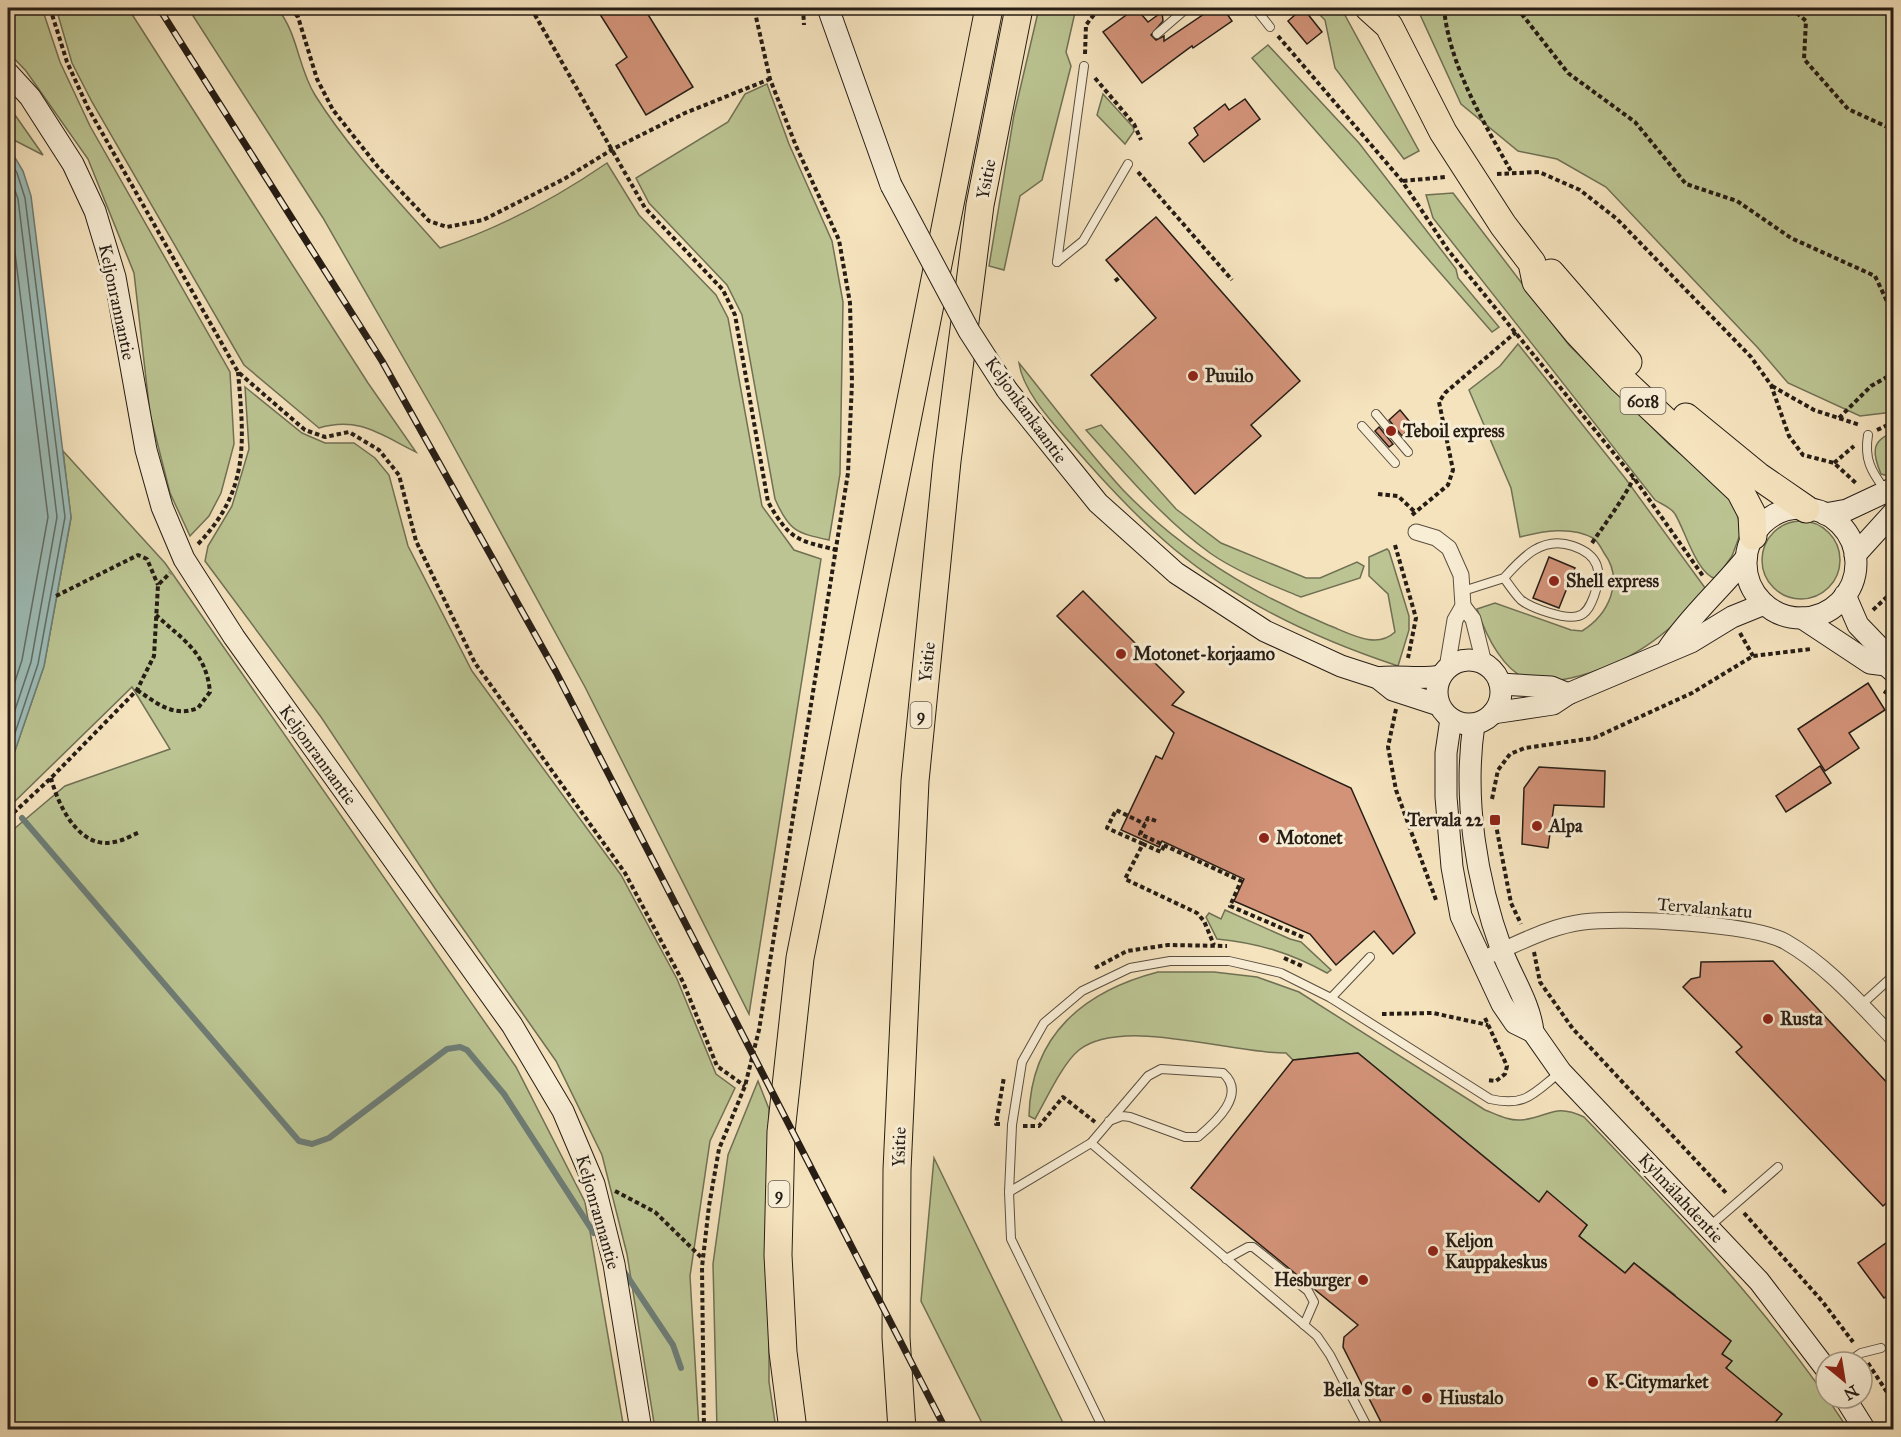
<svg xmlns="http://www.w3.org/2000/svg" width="1901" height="1437" viewBox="0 0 1901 1437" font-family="'IM FELL Great Primer',serif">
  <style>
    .green { fill: #bbc492; stroke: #707054; stroke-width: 1.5 }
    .water { fill: #9dbdb8; stroke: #6d7d77; stroke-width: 1.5 }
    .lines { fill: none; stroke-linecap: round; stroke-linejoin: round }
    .shore { stroke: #626d66; stroke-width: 1.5 }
    .stream { stroke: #6d7d77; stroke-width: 6 }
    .building { fill: #d39379; stroke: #261d15; stroke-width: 1.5 }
    .lane-casing { stroke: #5a4e3f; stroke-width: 10 }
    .street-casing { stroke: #5a4e3f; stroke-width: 17 }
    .secondary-casing { stroke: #261d15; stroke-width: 23 }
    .highway-casing { stroke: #261d15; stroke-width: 29 }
    .path { stroke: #261d15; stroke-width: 4; stroke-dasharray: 4.5 3; stroke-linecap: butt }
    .lane { stroke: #f8edd5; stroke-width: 8 }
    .street { stroke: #f8edd5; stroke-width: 15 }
    .secondary { stroke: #f8edd5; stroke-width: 21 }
    .highway { stroke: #f5e3be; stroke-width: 27 }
    .rail-casing { stroke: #261d15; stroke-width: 7 }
    .rail { stroke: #f8edd5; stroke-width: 4.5; stroke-dasharray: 14; stroke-linecap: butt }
    .secondary-bridge-casing { stroke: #261d15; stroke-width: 23; stroke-linecap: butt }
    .secondary-bridge { stroke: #f8edd5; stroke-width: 21 }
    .poi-dot { fill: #8f2418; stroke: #f8edd5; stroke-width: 2 }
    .labels { text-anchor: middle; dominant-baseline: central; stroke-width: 6; stroke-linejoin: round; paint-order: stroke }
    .shield { fill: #f8edd5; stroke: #655b4f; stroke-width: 1.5 }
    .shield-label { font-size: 16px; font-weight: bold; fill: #261d15 }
    .street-label { font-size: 18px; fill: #261d15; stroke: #f8edd5 }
    .poi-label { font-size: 18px; font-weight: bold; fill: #261d15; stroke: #f8edd5; text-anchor: start }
  </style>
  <rect width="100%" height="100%" fill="#f5e3be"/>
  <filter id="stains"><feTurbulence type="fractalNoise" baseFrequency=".00333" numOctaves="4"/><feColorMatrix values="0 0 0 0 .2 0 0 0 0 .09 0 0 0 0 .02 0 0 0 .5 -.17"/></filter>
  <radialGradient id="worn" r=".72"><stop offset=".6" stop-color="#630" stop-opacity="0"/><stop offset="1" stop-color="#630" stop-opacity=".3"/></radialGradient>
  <g class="green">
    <polygon points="8,8 42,8 60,62 90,126 230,372 234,444 221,493 209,516 190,536 170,493 150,414 134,273 88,159 26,71 8,52"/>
    <path d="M56,8H128L368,383L416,452C381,435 359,416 319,428L244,365L92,102L72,63Z"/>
    <path d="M188,8H277C298,33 298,68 315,95C350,151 397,199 440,248C500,228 556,198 607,163L639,215L716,295L728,318L762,506L794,550L821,559L749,1014L585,687L442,425L323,218Z"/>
    <polygon points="1039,8 1076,8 1066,52 1071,66 1042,180 1020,196 1004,270 989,266 1014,115"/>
    <polygon points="1313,8 1341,8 1419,151 1404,159 1335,68 1325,20"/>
    <polygon points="1417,8 1893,8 1893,412 1860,416 1788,383 1758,348 1606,187 1557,159 1518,151 1461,104"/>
    <polygon points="1268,45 1359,143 1456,269 1458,278 1499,327 1492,332 1252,58"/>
    <path d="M767,84L789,144L832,241L843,302L840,474L829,540C796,533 789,531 775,499L742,315L727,285L649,203L636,178L728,122L745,94Z"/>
    <polygon points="1103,94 1133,127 1134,131 1125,144 1097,115"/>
    <polygon points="8,105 43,155 8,137"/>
    <path d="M1453,193L1569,345L1670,445L1734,499L1741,532L1732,556L1716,579C1696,573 1685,530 1675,514C1671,507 1661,504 1655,500L1433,218L1426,195Z"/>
    <path d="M1518,344L1625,478L1708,592C1666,635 1631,664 1571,678C1560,680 1545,684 1534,682C1504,674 1486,636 1477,609L1495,603L1571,630L1582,631C1608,615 1625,581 1604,553C1601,548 1598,541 1593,538C1571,526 1543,531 1520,537L1511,488L1469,390L1500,366Z"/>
    <path d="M1019,363C1053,405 1086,450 1123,490C1181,550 1251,593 1328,625C1349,633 1376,650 1395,632L1388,594L1369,576V557L1387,549L1389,551L1409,616V630L1398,666C1319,640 1239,603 1174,549C1136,517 1104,482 1072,445C1053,423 1023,392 1019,363Z"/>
    <polygon points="245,387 302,433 325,443 354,443 375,458 389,475 408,546 472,671 621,875 677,979 716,1074 735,1088 710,1141 690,1276 699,1429 655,1429 627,1254 602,1155 556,1061 438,893 321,717 205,561 208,546 232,506 249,449"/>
    <path d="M1101,425L1176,509L1221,543L1306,578H1320L1357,562L1364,566L1360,578L1301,597C1272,585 1237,572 1210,553C1163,519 1125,473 1086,430Z"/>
    <path d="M1893,433H1894L1893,477L1881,474C1873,455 1870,440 1893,433Z"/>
    <polygon points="63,451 165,563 516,1067 585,1202 624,1429 13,1429 8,1419 8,834 65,786 170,749 132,687 8,808 8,771 44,666 71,518"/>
    <circle cx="1801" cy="560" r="39"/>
    <path d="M1225,910L1290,939L1301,942L1331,970L1327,973C1291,953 1258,943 1217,939L1206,917L1209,913L1221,919Z"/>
    <path d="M1158,972H1214L1257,977L1299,992L1485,1110C1496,1114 1508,1121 1521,1120C1549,1118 1553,1102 1584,1117C1680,1217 1773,1314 1848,1429H1782L1775,1423L1781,1414L1726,1368L1731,1361L1667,1308L1675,1295L1634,1263L1625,1273L1579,1236L1587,1225L1547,1192L1539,1202L1358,1053L1293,1060L1286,1053C1232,1054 1123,1016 1079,1050C1062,1064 1046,1100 1035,1119L1029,1116C1031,1034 1085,991 1158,972Z"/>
    <polygon points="758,1081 769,1109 769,1382 776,1429 717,1430 713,1264 728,1155"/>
    <polygon points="934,1158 1066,1429 985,1429 921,1301"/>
  </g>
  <polygon class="water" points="8,146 23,171 31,196 71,517 44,666 8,771"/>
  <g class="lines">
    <g class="shore">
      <polyline points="8,157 17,173 25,198 65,517 38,664 8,754"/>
      <polyline points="8,171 18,199 57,517 31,662 8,731"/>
      <polyline points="8,197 48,517 22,660 8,703"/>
    </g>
    <g class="stream">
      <polyline points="8,800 9,803"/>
      <polyline points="22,818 299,1141 312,1144 329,1138 447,1049 460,1047 467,1050 504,1094 594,1233"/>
      <polyline points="623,1270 673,1345 681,1368"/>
    </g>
  </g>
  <g class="building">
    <polygon points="596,8 644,8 693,87 646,115 616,65 627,57"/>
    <polygon points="1136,8 1148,22 1162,12 1163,21 1151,35 1156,40 1164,36 1164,41 1213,8 1223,8 1232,21 1193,48 1192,46 1142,83 1103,32"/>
    <polygon points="1303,8 1322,32 1307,44 1288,21"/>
    <polygon points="1245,99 1260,119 1204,162 1189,143 1198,135 1194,128 1225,104 1229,110"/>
    <polygon points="1156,217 1300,381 1251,425 1261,436 1195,494 1091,375 1156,318 1106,260"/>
    <polygon points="1400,410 1410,422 1410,428 1402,436 1389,420"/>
    <polygon points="1379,427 1393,444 1389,447 1375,431"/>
    <polygon points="1549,557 1575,568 1559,608 1533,598"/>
    <polygon points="1083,591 1184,692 1172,705 1351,788 1415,933 1393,954 1374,931 1336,965 1310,934 1234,901 1244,879 1162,841 1159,847 1121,830 1156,756 1162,759 1174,733 1057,616"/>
    <polygon points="1868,683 1885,710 1849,733 1859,748 1825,771 1798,729"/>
    <polygon points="1820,766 1831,783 1786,812 1776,796"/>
    <polygon points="1539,767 1605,771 1604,807 1554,805 1548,848 1522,844 1524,788"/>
    <polygon points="1773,961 1893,1089 1893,1197 1883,1206 1736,1052 1742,1047 1683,987 1691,979 1700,977 1701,962"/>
    <polygon points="1358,1053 1539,1202 1547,1191 1587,1225 1579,1236 1625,1273 1634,1263 1731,1341 1722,1354 1732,1361 1726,1368 1782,1414 1769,1430 1385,1430 1343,1347 1344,1337 1358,1325 1191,1188 1293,1060"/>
    <polygon points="1893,1238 1893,1292 1884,1298 1858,1263"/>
  </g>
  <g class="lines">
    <defs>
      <g id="lane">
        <polyline points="1255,8 1270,27"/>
        <polyline points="1157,34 1187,8"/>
        <polyline points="1057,262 1084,66"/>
        <polyline points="1057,262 1083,241 1128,164"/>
        <polyline points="1376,414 1408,452"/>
        <polyline points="1362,426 1395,463"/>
        <path d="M1868,435C1864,459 1871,471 1885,490"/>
        <path d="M1463,591L1504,578C1509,585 1515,594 1521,600C1531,608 1565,620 1578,616C1587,614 1591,604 1594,596C1603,571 1599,555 1573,546C1542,535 1522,558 1504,578"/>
        <polyline points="1331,998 1370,957"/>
        <polyline points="1861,1005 1894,975"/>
        <polyline points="1091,1143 1317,1336 1330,1355 1369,1430"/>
        <path d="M1009,1192L1091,1143L1148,1076L1161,1069L1223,1073C1247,1094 1216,1122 1198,1137H1185L1130,1117L1122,1116L1109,1121"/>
        <polyline points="1710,1226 1778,1167"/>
        <polyline points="1226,1259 1248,1247 1253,1247 1308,1291 1314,1302 1304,1325"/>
        <polyline points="1848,1362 1861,1353 1881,1348"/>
        <path d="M1104,1430L1011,1239L1009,1192L1012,1125L1022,1062L1044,1023L1082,991L1130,968L1170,961H1229L1281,973L1331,998L1490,1099C1525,1107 1533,1094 1558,1074"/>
      </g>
      <g id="street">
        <polyline points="1416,532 1436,538 1449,548 1461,575 1463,606 1455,620 1447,668"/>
        <polyline points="1463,606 1473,619 1484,663"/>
        <path d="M1493,954C1522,942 1551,926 1583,922C1622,917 1753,923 1786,942C1828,966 1860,1004 1894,1039"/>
      </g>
      <g id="secondary">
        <polyline points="828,8 891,185"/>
        <polyline points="8,73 30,97 73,164 95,211 115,277 146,450 162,507 184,559 234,637 512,1025 563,1111 594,1184 614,1264 641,1430"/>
        <polyline points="1007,390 1098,503 1176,573 1265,631 1341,666 1378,678 1393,690 1439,705"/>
        <circle cx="1801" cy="563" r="55"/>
        <polyline points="1825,514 1847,510 1894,488"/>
        <polyline points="1855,555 1894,512"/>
        <polyline points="1845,595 1858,625 1882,650 1886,665 1894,672"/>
        <polyline points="1802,618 1870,663 1886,665"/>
        <path d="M1668,649C1689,617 1721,589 1746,558"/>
        <circle cx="1469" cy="692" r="32"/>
        <path d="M1378,678C1399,675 1419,680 1441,676"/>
        <polyline points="1500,684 1551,687 1568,694"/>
        <polyline points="1493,713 1553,704 1568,694 1691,642 1732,617 1764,604"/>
        <polyline points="1451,719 1446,753 1446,797 1452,867 1461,916 1502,1004 1515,1023 1533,1032 1561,1072 1759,1281 1826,1369"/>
        <path d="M1474,724C1463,799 1476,880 1502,951C1512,978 1530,1003 1533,1032"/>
        <polyline points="1845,1398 1865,1430"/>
      </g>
      <g id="highway">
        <polyline points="1369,8 1389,26 1443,132 1503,225 1532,263 1536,282 1577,332 1622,380 1740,491 1752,514 1753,536"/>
        <polyline points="1551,273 1628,362"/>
        <polyline points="1686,417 1758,476 1806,509"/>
        <polyline points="793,1430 783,1352 778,1255 781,1132 800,958 989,8"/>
        <polyline points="902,1430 896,1337 897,1170 915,781 947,461 980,205 1019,8"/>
      </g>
    </defs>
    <use href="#lane" class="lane-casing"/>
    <use href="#street" class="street-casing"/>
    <use href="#secondary" class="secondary-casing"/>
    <use href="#highway" class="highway-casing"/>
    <g class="path">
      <polyline points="50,8 67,62 88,108 238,372 305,430 325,437 349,432 379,450 399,475 416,541 475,663 625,873 683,982 717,1066 745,1086"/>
      <polyline points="291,8 298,17 317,79 333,110 378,167 429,221 447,227 483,220 564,179 613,149 685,113 770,79"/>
      <path d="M531,8L645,208L723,290L735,315L768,502C790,540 796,540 837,550"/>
      <polyline points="803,8 804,25"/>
      <path d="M1444,8C1449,65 1484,123 1512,173"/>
      <polyline points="1517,8 1568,73 1635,122 1686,184 1737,201 1791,238 1875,276 1894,316"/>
      <polyline points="1791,8 1806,21 1804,59 1848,109 1894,130"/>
      <polyline points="1278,36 1402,181 1448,250 1634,478 1703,576"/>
      <polyline points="1085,54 1086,25 1099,8"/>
      <polyline points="1095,78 1134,124 1141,140"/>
      <polyline points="1138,172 1232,280"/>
      <polyline points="1497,174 1539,172 1580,190 1617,219 1751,357 1771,385 1789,436 1803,455 1834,463 1857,484"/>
      <polyline points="1403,181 1445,177"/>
      <polyline points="1115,281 1120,277"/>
      <polyline points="1772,386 1814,410 1860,425"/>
      <polyline points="1839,418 1871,386 1894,373"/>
      <polyline points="1877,430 1894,422"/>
      <polyline points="1834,463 1854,446"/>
      <polyline points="1378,494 1398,496 1415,512"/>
      <polyline points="1412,515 1448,485 1453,470 1439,402 1445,393 1516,332"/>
      <path d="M1592,543C1607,521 1622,501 1634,478"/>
      <path d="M198,544C250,490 244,441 238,372"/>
      <polyline points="1395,545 1416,618 1408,658"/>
      <polyline points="1894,556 1887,576 1894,596"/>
      <polyline points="56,596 138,555 147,559 158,585"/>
      <polyline points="1873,610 1892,592"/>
      <polyline points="1740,633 1753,656"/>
      <path d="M137,690C157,703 173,718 198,708L210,692C206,652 184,641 156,615"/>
      <polyline points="1884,691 1894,698"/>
      <polyline points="1396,709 1388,747 1396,790 1436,900"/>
      <path d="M51,778C58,805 79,850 114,842C123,841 132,835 140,832"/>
      <polyline points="1492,799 1498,770 1510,754 1525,748 1594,738 1692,693 1753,656 1811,649"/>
      <polyline points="1494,815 1511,903 1521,924"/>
      <polyline points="8,818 51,778 137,690 154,656 158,585 170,573"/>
      <polyline points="1156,821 1148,818 1140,834 1241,881 1230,906 1305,938"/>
      <polyline points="1143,844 1107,828 1116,810 1145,824"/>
      <polyline points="1164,846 1161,852 1143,844 1125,879 1197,913 1204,921 1214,945"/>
      <polyline points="1534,952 1540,982 1573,1029 1727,1194"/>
      <polyline points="1284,958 1302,966"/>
      <polyline points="1095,968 1127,951 1168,945 1227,946"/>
      <polyline points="1382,1014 1433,1013 1488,1025"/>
      <polyline points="1485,1018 1507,1066 1505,1074 1496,1081 1486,1080"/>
      <polyline points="1000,1124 996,1124 1004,1077"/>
      <polyline points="1023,1126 1039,1126 1063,1097 1095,1122"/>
      <polyline points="615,1191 655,1212 703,1259"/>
      <polyline points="1744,1213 1822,1301 1853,1342"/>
      <polyline points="1868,1363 1894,1403"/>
      <polyline points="704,1430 702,1267 709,1206 719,1149 745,1086 759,1030 848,473 852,382 850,303 839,240 796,146 770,79 754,8"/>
    </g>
    <use href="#lane" class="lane"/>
    <use href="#street" class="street"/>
    <use href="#secondary" class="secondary"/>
    <use href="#highway" class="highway"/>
    <defs>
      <polyline id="rail" points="159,8 382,361 556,672 946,1430"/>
    </defs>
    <use href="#rail" class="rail-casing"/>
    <use href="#rail" class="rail"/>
    <defs>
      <polyline id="secondary-bridge" points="891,185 969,331 1007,390"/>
    </defs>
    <use href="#secondary-bridge" class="secondary-bridge-casing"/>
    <use href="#secondary-bridge" class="secondary-bridge"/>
  </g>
  <g class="poi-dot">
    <circle cx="1193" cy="376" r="6"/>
    <circle cx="1391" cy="431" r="6"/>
    <circle cx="1554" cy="581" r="6"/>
    <circle cx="1121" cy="654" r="6"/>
    <rect x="1489" y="814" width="12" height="12" rx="3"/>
    <circle cx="1537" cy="826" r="6"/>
    <circle cx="1264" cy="838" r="6"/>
    <circle cx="1768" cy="1019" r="6"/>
    <circle cx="1433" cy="1251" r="6"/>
    <circle cx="1363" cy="1280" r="6"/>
    <circle cx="1593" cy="1382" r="6"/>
    <circle cx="1407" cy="1390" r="6"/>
    <circle cx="1427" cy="1398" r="6"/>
  </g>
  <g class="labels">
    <g class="shield">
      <rect x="1620.5" y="388" width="45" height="26" rx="4.5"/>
      <rect x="910.5" y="702" width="21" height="26" rx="4.5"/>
      <rect x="768.5" y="1181" width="21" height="26" rx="4.5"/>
    </g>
    <g class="shield-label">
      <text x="1643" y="401">6018</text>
      <text x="921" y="715">9</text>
      <text x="779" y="1194">9</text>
    </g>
    <g class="street-label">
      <text transform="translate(986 179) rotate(-79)">Ysitie</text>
      <text transform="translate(117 302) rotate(78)">Keljonrannantie</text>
      <text transform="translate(1026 410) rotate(54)">Keljonkankaantie</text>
      <text transform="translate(927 662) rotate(-84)">Ysitie</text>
      <text transform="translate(318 755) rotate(54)">Keljonrannantie</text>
      <text transform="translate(1705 908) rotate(5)">Tervalankatu</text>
      <text transform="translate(899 1147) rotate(-88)">Ysitie</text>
      <text transform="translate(1681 1198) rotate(47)">Kylmälahdentie</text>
      <text transform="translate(598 1212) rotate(74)">Keljonrannantie</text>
    </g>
    <g class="poi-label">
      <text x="1205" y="376">Puuilo</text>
      <text x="1403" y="431">Teboil express</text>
      <text x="1566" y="581">Shell express</text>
      <text x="1133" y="654">Motonet-korjaamo</text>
      <text x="1483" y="820" text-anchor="end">Tervala 22</text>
      <text x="1549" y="826">Alpa</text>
      <text x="1276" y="838">Motonet</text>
      <text x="1780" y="1019">Rusta</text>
      <text x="1445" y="1241">Keljon<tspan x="1445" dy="21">Kauppakeskus</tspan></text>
      <text x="1351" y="1280" text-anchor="end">Hesburger</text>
      <text x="1605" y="1382">K-Citymarket</text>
      <text x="1395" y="1390" text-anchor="end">Bella Star</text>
      <text x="1439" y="1398">Hiustalo</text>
    </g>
  </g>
  <rect width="1901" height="1437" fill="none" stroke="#f5e3be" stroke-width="30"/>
  <rect x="9" y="9" width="1883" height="1419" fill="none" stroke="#261d15" stroke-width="3"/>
  <rect x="15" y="15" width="1871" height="1407" fill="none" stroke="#261d15" stroke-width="1.5"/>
  <g transform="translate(1844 1380) rotate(150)"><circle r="28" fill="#f8edd5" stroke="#a49a88" stroke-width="1.5"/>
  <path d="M0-4.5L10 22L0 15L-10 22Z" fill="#8f2418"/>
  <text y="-9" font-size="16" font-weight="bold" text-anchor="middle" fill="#261d15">N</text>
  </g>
  <rect width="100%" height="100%" filter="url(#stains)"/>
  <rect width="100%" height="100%" fill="url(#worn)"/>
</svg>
